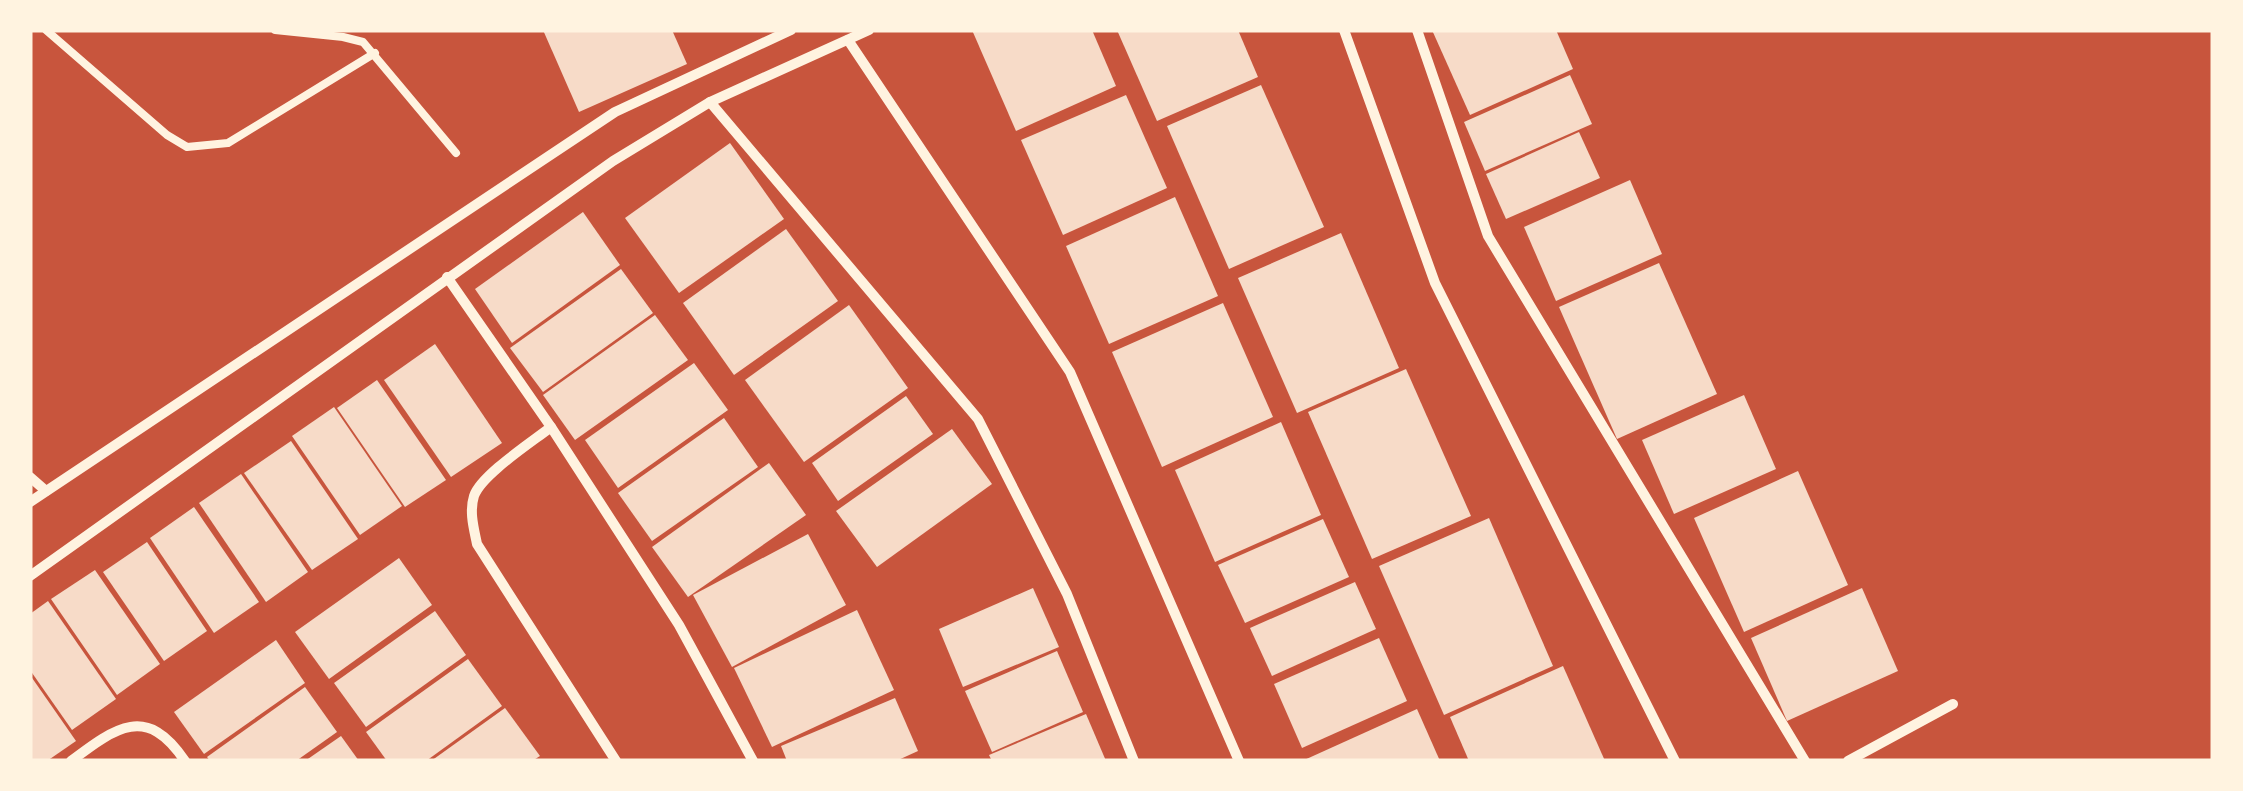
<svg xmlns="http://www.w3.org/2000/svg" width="2243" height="791" viewBox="0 0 2243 791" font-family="Manrope,sans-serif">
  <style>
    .building { fill: #f7dbc8 }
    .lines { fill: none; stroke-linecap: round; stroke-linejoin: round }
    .service { stroke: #fff3e0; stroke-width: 8 }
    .minor { stroke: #fff3e0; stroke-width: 10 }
  </style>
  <rect width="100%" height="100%" fill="#c8553d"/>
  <g class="building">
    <polygon points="543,30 672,30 687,64 579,112"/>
    <polygon points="972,30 1092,30 1116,86 1016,131"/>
    <polygon points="1117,30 1238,30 1258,77 1157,121"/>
    <polygon points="1432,30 1556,30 1573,69 1470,115"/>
    <polygon points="1570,75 1592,124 1485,171 1464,122"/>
    <polygon points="1261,85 1324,227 1229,269 1167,126"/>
    <polygon points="1126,95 1167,188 1063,235 1021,140"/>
    <polygon points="1579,132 1600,178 1506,219 1486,174"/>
    <polygon points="730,143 784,219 679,293 625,218"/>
    <polygon points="1630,180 1662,254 1556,301 1524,227"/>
    <polygon points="1175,197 1218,296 1109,344 1066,246"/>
    <polygon points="583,212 620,265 512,343 475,289"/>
    <polygon points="786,229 838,301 734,375 683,303"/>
    <polygon points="1341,233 1399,368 1297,413 1238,278"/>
    <polygon points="1659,263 1717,394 1617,439 1559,307"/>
    <polygon points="621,269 653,313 543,392 510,348"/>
    <polygon points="1223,303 1273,417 1162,467 1112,352"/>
    <polygon points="849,305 908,388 804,462 745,380"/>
    <polygon points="655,315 688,360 575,440 543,395"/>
    <polygon points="435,344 502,443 451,477 384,380"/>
    <polygon points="694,363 728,410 618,488 585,440"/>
    <polygon points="1406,369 1471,516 1372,559 1308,412"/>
    <polygon points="377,380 446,480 405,507 337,408"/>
    <polygon points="1744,395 1776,469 1674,514 1642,440"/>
    <polygon points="906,396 933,434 838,501 812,463"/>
    <polygon points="334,407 402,506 360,535 292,436"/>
    <polygon points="724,418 758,467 652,541 618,493"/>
    <polygon points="1281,422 1321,515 1215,562 1175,470"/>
    <polygon points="952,429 992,484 877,567 836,511"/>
    <polygon points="291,441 358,539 312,570 244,473"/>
    <polygon points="769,463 806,515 688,597 652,547"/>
    <polygon points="1798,471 1848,585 1744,632 1694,518"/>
    <polygon points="241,474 308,572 266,602 199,503"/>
    <polygon points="194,507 259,602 214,633 150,538"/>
    <polygon points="1489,518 1553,666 1444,715 1379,566"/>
    <polygon points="1323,519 1349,577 1245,623 1218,565"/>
    <polygon points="808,534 846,605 732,667 693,595"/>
    <polygon points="147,542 207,631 164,661 103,572"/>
    <polygon points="399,558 432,605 329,679 295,632"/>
    <polygon points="95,570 160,664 117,695 51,599"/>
    <polygon points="1355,582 1376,629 1272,676 1250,628"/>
    <polygon points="1033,588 1059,647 963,687 939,629"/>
    <polygon points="1862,588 1898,671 1787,721 1751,638"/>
    <polygon points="48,601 116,699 72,730 30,670 30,614"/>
    <polygon points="857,610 894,690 772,747 734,668"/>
    <polygon points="435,611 466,655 366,727 334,683"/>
    <polygon points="1379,638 1407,701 1302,748 1274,684"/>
    <polygon points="276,640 305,683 204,754 174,712"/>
    <polygon points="1057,651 1083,712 992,752 965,691"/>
    <polygon points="468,659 502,706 426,761 387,761 366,732"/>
    <polygon points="1563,666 1605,761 1469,761 1450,717"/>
    <polygon points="30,675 76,741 47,761 30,761"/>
    <polygon points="305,687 337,732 296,761 210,761 207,757"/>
    <polygon points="895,698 918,751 896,761 787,761 781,746"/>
    <polygon points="505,708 540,756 532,761 431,761"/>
    <polygon points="1417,709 1440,761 1302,761"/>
    <polygon points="1086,714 1106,761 992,761 989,755"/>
    <polygon points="341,736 359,761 305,761"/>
  </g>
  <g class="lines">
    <g class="service">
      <polyline points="46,30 167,135 187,147 228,143 375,53"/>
      <polyline points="275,30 343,37 363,42 456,153"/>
    </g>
    <g class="minor">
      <polyline points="1344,30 1435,283 1675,761"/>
      <polyline points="1417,30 1488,236 1805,761"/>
      <polyline points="848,40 1070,372 1239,761"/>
      <polyline points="710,102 978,419 1067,594 1134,761"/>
      <polyline points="447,277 551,427 679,625 753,761"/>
      <path d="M551,427C532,442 481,475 474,496C469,512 474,529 477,544L616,761"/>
      <polyline points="30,477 46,491"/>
      <polyline points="30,502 615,112 791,30"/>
      <polyline points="30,576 613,161 710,102 869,30"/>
      <path d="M71,761C116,727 147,704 185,761"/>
      <polyline points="1848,761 1953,704"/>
    </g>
  </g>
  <rect width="2243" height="791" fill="none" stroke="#fff3e0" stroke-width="65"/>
</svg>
